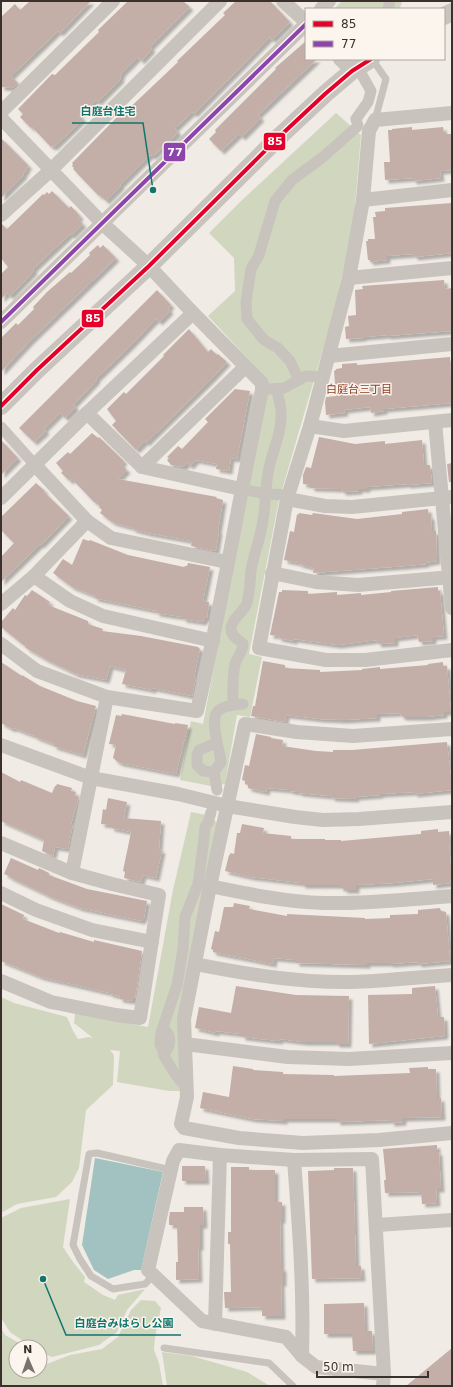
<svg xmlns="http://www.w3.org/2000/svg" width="453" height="1387" viewBox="0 0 453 1387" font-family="'DejaVu Sans','Noto Sans JP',sans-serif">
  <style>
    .green { fill: #d1d6bf }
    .water { fill: #a1c2c1 }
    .building { fill: #c3afa7; filter: url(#shadow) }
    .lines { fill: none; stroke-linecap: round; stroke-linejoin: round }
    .service { stroke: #c9c3be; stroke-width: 7 }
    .pedestrian { stroke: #c9c3be; stroke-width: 11 }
    .minor { stroke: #c9c3be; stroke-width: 14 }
    .tertiary { stroke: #c9c3be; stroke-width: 18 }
    .pedestrian-bridge { stroke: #c9c3be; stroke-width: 11 }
    .bus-1-casing { stroke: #fbf5ee; stroke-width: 7 }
    .bus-2-casing { stroke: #fbf5ee; stroke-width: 7 }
    .bus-1 { stroke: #e4002b; stroke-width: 4 }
    .bus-2 { stroke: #8e44ad; stroke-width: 4 }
    .labels { text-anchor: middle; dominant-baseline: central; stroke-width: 3; stroke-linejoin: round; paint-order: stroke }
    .neighbourhood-label { font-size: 11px; fill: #8c3b22; stroke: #fbf5ee }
    .leader { fill: none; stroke: #0f766e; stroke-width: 1.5 }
    .callout-dot { fill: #0f766e; stroke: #fbf5ee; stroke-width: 1.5 }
    .callout-label { font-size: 11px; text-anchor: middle; font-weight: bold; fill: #0f766e; stroke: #fbf5ee; stroke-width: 3; stroke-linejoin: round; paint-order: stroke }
    .line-badge { stroke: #fbf5ee; stroke-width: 1.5 }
    .badge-label { font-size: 11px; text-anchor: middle; font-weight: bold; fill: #fff }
  </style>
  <defs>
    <filter id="shadow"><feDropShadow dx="3.5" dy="3.5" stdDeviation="1" flood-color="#0004"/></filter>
  </defs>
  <rect width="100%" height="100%" fill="#f0ebe5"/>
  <g class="green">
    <polygon points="342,1 402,1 400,9 334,9"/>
    <polygon points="336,113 361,135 353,231 332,318 279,500 249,654 262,657 250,717 237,715 225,784 211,786 180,780 191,721 203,724 269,381 208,316 235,291 234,258 209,233 241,201"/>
    <polygon points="191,812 207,815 218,823 180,1091 169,1091 117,1082 120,1051 110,1050 114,1055 113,1085 86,1110 79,1168 72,1182 56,1197 17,1204 1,1213 1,997 14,1003 67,1017 73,1031 78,1039 89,1037 93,1038 74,1023 75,1013 148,1027 173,890"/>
    <polygon points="70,1199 63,1247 73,1262 85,1277 84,1282 103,1295 115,1300 118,1295 145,1289 127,1310 117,1332 99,1345 52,1357 40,1352 40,1347 32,1347 10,1332 1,1318 1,1218 21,1208"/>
    <polygon points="141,1300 155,1301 161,1308 155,1337 154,1350 159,1363 163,1386 1,1386 1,1328 5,1335 26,1347 16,1347 16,1371 40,1371 40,1358 47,1364 70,1355 102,1349 118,1337 131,1310"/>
    <polygon points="162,1352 192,1356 247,1372 270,1386 167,1386"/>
  </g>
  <polygon class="water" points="95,1158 163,1172 141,1270 134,1270 108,1279 94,1270 82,1245"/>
  <g class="building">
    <polygon points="30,1 91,1 60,33 58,31 11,76 18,83 13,88 1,87 1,17 15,4 20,10"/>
    <polygon points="128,1 183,1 190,7 150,47 152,49 141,61 138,57 121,74 122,75 120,77 121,79 98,102 96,100 79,115 83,119 54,147 53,146 51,147 32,127 31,128 20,117 23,114 18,109 52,74 55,75 99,32 98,30"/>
    <polygon points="236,1 270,1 290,22 272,40 270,37 194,114 192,112 175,128 178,133 153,156 150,155 120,185 121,186 106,201 100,195 99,196 73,169 74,168 72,166 73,164 72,163 120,114 121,116 178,62 177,61 225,15 223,13"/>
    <polygon points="306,41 306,59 317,59 258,115 261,118 242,137 239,134 221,151 209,139 216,132 215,130 276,69 275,68"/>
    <polygon points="412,127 412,130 443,127 444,134 452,134 452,170 440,171 441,178 432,179 413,181 413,178 385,180 384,162 390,162 388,130 392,130 392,129"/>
    <polygon points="1,138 29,166 26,168 27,169 23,174 24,175 1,198"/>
    <polygon points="52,191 69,208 71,206 80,216 78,219 83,224 72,235 70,234 33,269 34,271 10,296 7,293 1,299 1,274 8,267 1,258 1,223 7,229 43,194 44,195 47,192 49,194"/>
    <polygon points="452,203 452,253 415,257 413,254 387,256 387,260 370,262 370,260 368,260 366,241 368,241 368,239 375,239 373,217 376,217 375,212 385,211 385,208"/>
    <polygon points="98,245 100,248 103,245 116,258 30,341 1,372 1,338 16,323 18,325 34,309 33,307 47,292 70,272 71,273 90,255 89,253"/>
    <polygon points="444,280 445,289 452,288 452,331 387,336 387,335 364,337 362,338 346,339 345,327 349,326 348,316 356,315 355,290 363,289 362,286"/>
    <polygon points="157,290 171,305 168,308 170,311 159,322 156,319 153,322 131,345 96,379 97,380 73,405 76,407 65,418 60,413 44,429 46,431 34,442 19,428"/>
    <polygon points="189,329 208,352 211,349 217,355 218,354 227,362 212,378 146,443 145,441 136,450 112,425 116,421 107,409 124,392 126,394 164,356 163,355"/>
    <polygon points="450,357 452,403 384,409 384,411 371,413 370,407 344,410 345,413 326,415 325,402 326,397 336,396 334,371 336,370 336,369 342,368 342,364 357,363 357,365"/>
    <polygon points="235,389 250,391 237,459 231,458 229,471 216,469 217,464 196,460 190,466 187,463 183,467 171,465 167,460 169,458 167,457 178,446 182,449 208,422 205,419"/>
    <polygon points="92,433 98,438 99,437 124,461 121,464 127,470 118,479 217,497 216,498 223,500 218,531 219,531 216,550 214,551 191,546 192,541 148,533 132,529 133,528 112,522 100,513 102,510 99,507 100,506 93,501 72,479 70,481 61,473 63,471 56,463 68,452 70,454"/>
    <polygon points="319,437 355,444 385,441 385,444 422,440 424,465 430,465 432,483 407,485 407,484 367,487 367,489 359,489 359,491 343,492 341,489 311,488 311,485 303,484 303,475 306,467 311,468"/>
    <polygon points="1,440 18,458 1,475"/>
    <polygon points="452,463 452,482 449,482 447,464"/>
    <polygon points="36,483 45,491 44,492 69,516 41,545 40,544 1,582 1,557 14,543 1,530 1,517"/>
    <polygon points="428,509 429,516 431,516 432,531 436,531 437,561 425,563 426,564 405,566 313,573 314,568 299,564 299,563 284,560 290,531 294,532 297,514 298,515 299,513 312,515 313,513 357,519 402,514 402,512"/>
    <polygon points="83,539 89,541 90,540 128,555 184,567 185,566 187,566 188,563 210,567 203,601 209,602 207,618 205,618 203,622 183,619 183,617 156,613 157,611 94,598 95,596 72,587 53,573 63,559 72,565"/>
    <polygon points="438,587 438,591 440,591 444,636 433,637 433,641 419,642 417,635 395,638 395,643 378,644 377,640 338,645 294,639 294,641 278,638 279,636 270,635 279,592 282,592 282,590 308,591 308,594 337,592 337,595 361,593 361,595 391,592 391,591"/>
    <polygon points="32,590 50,602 48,605 88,621 88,624 103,629 102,631 141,636 198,647 200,649 194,677 196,677 192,696 153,688 153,690 122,684 126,670 110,666 106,680 76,674 47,660 26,648 26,647 1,627 1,622 13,608 15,610 25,595 27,596"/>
    <polygon points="263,661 285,665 285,668 320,670 320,672 362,670 362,669 380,667 380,669 428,665 428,664 443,662 443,666 447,666 451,712 444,712 444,715 426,717 404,717 401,716 400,713 377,714 377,718 344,720 320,719 286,715 285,722 251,716 253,706 255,706"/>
    <polygon points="1,662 22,676 22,675 40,686 77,701 96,706 83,755 53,746 54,744 35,737 35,736 14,728 12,729 1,723"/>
    <polygon points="122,714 175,724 175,723 188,725 176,774 121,763 118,762 113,758 116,745 109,744 116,715 121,716"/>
    <polygon points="256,734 271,737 271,738 283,740 282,746 316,751 333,752 333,750 352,750 447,742 451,778 452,777 452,790 414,794 414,792 380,794 380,795 355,797 356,799 332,798 331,796 299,793 299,792 290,791 290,790 267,788 266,792 248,788 248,785 245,784 245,781 242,780 245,765 249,766"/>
    <polygon points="1,772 20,782 21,780 52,793 55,786 56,786 57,784 72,788 71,791 76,792 75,795 79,797 71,824 73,824 68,849 55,847 53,856 42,851 44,840 1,821"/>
    <polygon points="108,798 127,802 124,818 161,821 159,849 162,850 156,878 143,875 141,882 124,878 125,872 123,871 131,832 111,828 111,825 101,824 103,809 106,810"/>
    <polygon points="242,824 264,828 263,833 291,836 291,839 325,839 325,840 341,840 341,841 421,834 421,831 438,829 438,832 449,831 450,843 449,843 452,880 450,880 451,883 433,885 433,879 394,883 356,885 356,890 344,890 344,888 340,888 340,885 302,885 302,883 251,877 225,871 229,855 230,855 230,853 234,854 237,833 240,833"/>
    <polygon points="11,858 38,870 39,868 49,873 49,875 87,889 147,901 144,918 143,918 142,921 80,908 51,897 9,877 9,876 4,874"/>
    <polygon points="234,903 250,906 249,909 287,916 287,914 365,918 365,919 390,918 390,915 418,914 418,910 440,908 441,911 446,912 450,961 418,964 418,962 390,964 390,963 367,963 367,965 296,963 296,960 274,958 273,964 213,952 213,950 211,949 215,931 219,932 224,907 233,907"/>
    <polygon points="1,904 24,915 23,919 59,933 60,932 94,942 94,940 142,951 135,998 133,997 133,1001 119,999 120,996 110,994 110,993 41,977 1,961"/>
    <polygon points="236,986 296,995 349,996 348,1044 336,1044 336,1042 304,1042 280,1039 279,1041 242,1037 242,1034 216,1031 216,1033 195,1028 199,1007 231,1013"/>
    <polygon points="435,986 438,1017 444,1017 445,1034 444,1036 369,1044 368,995 412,994 412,988"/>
    <polygon points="233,1066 253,1069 253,1070 283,1072 283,1074 334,1075 334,1076 410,1073 409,1068 428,1067 428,1069 436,1069 437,1098 441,1098 442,1117 403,1118 403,1122 391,1123 391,1120 337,1122 337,1119 284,1119 284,1121 253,1119 200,1108 203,1092 229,1097"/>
    <polygon points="437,1145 437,1152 439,1152 441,1189 436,1189 437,1203 422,1204 421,1192 385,1193 384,1180 386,1180 383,1149"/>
    <polygon points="182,1166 205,1166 206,1181 182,1181"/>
    <polygon points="231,1167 249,1167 249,1170 275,1170 275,1202 282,1202 282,1220 280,1220 281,1268 283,1268 283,1283 281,1283 282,1316 262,1316 262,1307 225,1308 224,1292 231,1292 230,1244 228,1244 228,1232 231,1232"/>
    <polygon points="334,1168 353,1168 356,1266 361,1266 362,1278 312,1279 308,1171 334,1170"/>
    <polygon points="184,1207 203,1207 204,1225 200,1225 200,1247 198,1247 199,1279 176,1280 176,1262 178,1262 177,1225 169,1225 169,1218 170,1212 184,1212"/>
    <polygon points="364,1303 365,1331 372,1331 373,1351 353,1351 352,1334 324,1334 324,1304"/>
    <polygon points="452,1348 452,1386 406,1386"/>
  </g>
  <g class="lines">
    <g class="service">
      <polyline points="372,59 386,79 375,120"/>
      <polyline points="154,1275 145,1284 113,1289 91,1276 80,1259 73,1245 89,1154 97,1153 171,1170"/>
      <polyline points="164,1348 269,1363 293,1386"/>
    </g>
    <g class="pedestrian">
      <polyline points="388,9 390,1"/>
      <polyline points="299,380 290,361 278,348 264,340 247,319 246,302 251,269 259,255 275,201 292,180 323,157 358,126 356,119"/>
      <polyline points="270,389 284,388 306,376 323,377"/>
      <polyline points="1,427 35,465"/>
      <polyline points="241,489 267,494 288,495"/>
      <path d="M233,705C233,692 232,678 235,664C237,657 243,652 243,644C238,639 231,637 231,628C232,618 244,612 247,603C250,593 250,580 251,570C254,553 261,537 263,520C266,503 265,485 269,468C272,452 281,435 281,418C282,408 279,398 276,389"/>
      <polyline points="214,772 203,771 197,765 197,755 199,750 216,743"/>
      <path d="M217,790L214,772L221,762C220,750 208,718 219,710C225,705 236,705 243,704"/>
      <path d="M163,1051L167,1050C171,1042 171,1034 163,1029"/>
      <polyline points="186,1087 175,1074 164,1056 163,1051 160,1044 161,1033 177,985 183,949 185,917 198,884 204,839 205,827 208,823 211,812"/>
    </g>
    <g class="minor">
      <polyline points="283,1 306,22"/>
      <polyline points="321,9 329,1"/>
      <polyline points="340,59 352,71"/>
      <polyline points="1,112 113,1"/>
      <polyline points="452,113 375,120 369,131 363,200 349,278 310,426 287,499 259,648 326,660 365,660 452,650"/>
      <path d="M1,118L102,223L149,266L193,313L262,383V390C239,497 222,605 197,711L107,697L37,671L1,644"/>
      <polyline points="363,200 452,190"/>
      <polyline points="1,215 51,170 220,1"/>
      <polyline points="349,278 452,268"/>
      <polyline points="1,322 306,24"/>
      <polyline points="329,356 452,344"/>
      <polyline points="87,413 142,467 241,489"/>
      <polyline points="435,422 452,608"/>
      <polyline points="310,426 344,431 452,420"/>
      <polyline points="35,465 87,521 111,538 227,562"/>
      <polyline points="142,467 245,367"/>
      <polyline points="1,498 87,413 193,313"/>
      <polyline points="287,499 325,506 352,507 452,497"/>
      <polyline points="272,573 316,582 358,585 452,577"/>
      <polyline points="34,576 70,601 103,616 213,641"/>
      <polyline points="1,604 34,576 87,521"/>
      <polyline points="452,729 353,736 297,732 245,724 210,886 184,1019 187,1097 181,1124 184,1128 239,1138 303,1143 379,1140 452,1133"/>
      <polyline points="1,745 91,778 178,794 227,806 295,817 323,820 359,819 452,812"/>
      <polyline points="1,843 72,873 112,884 159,895 140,1018 116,1015 51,1002 1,981"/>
      <polyline points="72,873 107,697"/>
      <path d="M210,886C248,894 286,902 324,903C367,904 410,899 452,896"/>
      <polyline points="1,893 36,910 92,930 152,942"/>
      <path d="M195,964C246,974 299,983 352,982C385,981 419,977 452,975"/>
      <polyline points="185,1044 288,1057 349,1059 452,1053"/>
      <path d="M294,1160C299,1225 304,1291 302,1356"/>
      <polyline points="377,1225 452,1220"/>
      <polyline points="215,1324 220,1155"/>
      <polyline points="383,1386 384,1374 372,1159 294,1160 220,1155 179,1150 173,1161 148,1270 202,1321 286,1337 302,1356 316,1367 384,1374"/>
    </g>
    <g class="tertiary">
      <polyline points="444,16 452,12"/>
      <polyline points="1,406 37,370 149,266 280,136 325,94 352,71 371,59"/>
    </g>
    <polyline class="pedestrian-bridge" points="353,59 371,91 368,102 356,119"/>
    <defs>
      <polyline id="bus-1" points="1,406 37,370 149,266 280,136 325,94 352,71 371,59"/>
      <polyline id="bus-2" points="1,322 306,24"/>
    </defs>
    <use href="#bus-1" class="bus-1-casing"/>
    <use href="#bus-2" class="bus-2-casing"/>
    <use href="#bus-1" class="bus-1"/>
    <use href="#bus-2" class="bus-2"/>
  </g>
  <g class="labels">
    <g class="neighbourhood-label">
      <text x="359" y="389">白庭台三丁目</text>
    </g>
  </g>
  <path class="leader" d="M153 190L143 123H72M43 1279L66 1335H181"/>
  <g class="callout-dot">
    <circle cx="153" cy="190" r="4"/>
    <circle cx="43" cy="1279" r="4"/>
  </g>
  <g class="callout-label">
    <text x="108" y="115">白庭台住宅</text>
    <text x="124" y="1327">白庭台みはらし公園</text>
  </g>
  <g class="line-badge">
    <rect x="263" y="132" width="23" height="19" rx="4" fill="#e4002b"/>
    <rect x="163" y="142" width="23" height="20" rx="4" fill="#8e44ad"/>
    <rect x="81" y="309" width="23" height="19" rx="4" fill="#e4002b"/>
  </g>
  <g class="badge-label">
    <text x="275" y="145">85</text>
    <text x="175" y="156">77</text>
    <text x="93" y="322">85</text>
  </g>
  <rect width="453" height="1387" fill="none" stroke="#3b302b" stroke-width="4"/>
  <rect x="305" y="8" width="140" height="52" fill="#fbf5ee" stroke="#aea6a0"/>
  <rect x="313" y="21" width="20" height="6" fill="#e4002b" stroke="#aea6a0"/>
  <text x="341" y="28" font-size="12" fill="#3b302b">85</text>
  <rect x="313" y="41" width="20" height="6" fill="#8e44ad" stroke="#aea6a0"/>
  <text x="341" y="48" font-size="12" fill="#3b302b">77</text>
  <g transform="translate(28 1359) rotate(358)"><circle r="19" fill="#fbf5ee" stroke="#aea6a0"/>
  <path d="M0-3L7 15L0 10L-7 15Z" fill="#7a716c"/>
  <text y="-6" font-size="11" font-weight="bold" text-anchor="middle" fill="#3b302b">N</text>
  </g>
  <path d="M317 1371v6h111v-6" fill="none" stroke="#3b302b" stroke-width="2"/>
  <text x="323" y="1371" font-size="12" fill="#3b302b" stroke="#fbf5ee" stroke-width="3" paint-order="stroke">50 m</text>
</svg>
